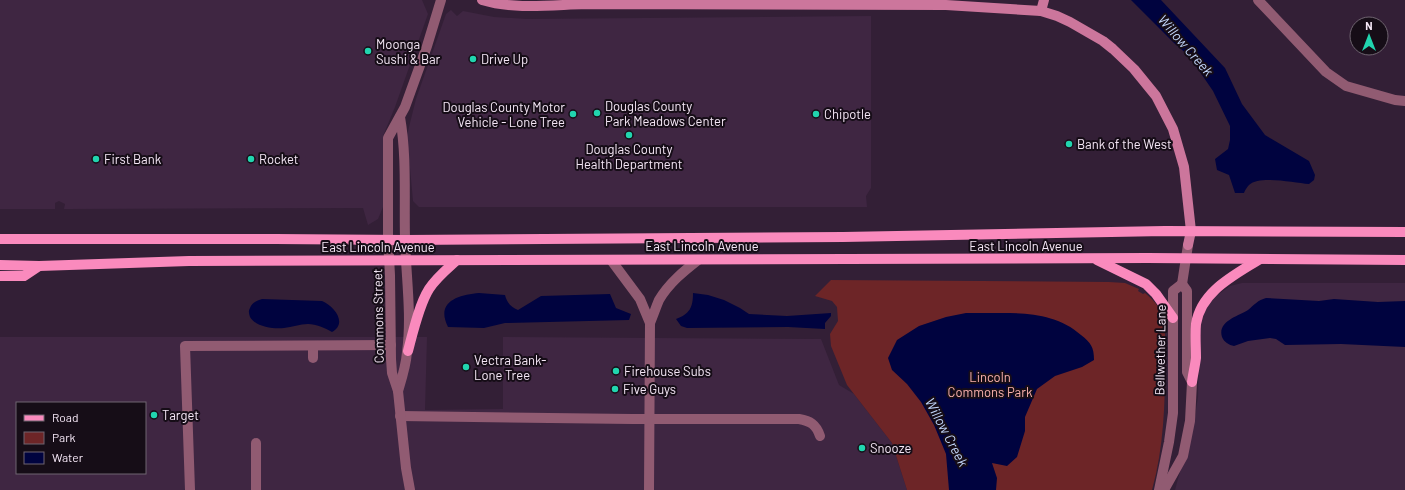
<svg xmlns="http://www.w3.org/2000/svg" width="1405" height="490" viewBox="0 0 1405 490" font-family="Barlow,sans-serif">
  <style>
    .built { fill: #3f2642; fill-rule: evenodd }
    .green { fill: #6d2527 }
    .water { fill: #00033f }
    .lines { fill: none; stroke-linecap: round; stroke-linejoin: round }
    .street { stroke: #915b72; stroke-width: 10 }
    .secondary { stroke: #cc769c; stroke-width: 10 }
    .primary { stroke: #fa8abd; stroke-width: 10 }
    .poi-dot { fill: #21d5af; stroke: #160d17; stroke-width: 1.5 }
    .labels { text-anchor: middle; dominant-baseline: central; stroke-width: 4; stroke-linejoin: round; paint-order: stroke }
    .poi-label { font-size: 13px; fill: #f5e7f6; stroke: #160d17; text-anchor: start }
    .street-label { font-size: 13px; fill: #f5e7f6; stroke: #160d17 }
    .park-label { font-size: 13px; fill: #f9b1ad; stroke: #160d17 }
    .water-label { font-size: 14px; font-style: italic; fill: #c1d5fa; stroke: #160d17 }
  </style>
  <rect width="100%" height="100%" fill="#331f36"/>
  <g class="built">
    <polygon points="0,0 422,0 428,14 395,107 383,136 383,207 378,219 368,225 363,208 64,209 65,204 59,201 55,203 55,209 0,209"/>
    <polygon points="451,10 457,16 463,11 494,17 527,19 871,16 871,188 866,196 867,207 419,207 413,201 407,135 416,99 446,14"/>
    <polygon points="1242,283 1405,283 1405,490 1175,490 1195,416 1198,397 1199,329 1202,316 1213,298 1230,286"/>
    <path d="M0,337H427L425,410L503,409V337L821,339L839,385L854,394L892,443L907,490H0ZM17,403H145V473H17Z"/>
  </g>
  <path class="green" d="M831,280L1109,282L1125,283L1139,289L1138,291L1143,294L1145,293C1155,301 1164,312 1165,325C1165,381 1167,436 1152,490H907L892,443L847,385L831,346L830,334L838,321L837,307L832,301L815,296Z"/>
  <g class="water">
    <path d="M1131,0H1161L1225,68L1242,104L1265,135L1309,161L1315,175L1314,180L1309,184C1294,183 1260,175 1249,185C1247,187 1245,190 1244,193H1235L1229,175L1217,170L1215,159L1228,149L1230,140V126L1213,91L1189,56L1174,43Z"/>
    <path d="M479,293L505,295C507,303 511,307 518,310L541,296L610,294L616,308L631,314L629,320L505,323L484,328L448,327C435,301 459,295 479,293Z"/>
    <path d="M693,293L708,295L724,300L740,308L749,314L787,316L831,313V316L825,323V329L788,327L687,328L681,326L676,319C690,314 693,307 693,293Z"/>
    <path d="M1266,298L1319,301L1334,299L1378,302L1405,301V347L1341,344L1285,345L1276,339L1270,338L1248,341L1234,346C1229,345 1224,342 1222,337C1217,321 1239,316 1248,310C1254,305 1258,300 1266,298Z"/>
    <path d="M262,299L322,301C334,306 348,323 332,332C325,328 316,324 308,324C300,324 292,327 284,328C273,329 256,327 250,317C249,314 248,311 250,308C252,302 257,301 262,299Z"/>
    <path d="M966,313C1004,314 1050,307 1081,335C1091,343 1094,347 1094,360L1082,367L1055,376L1037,389L1025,417V431L1017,457L1007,466L992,463L997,478L996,490H949L946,454L934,425L921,402L907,384L892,370L888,358L897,340L919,326L946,317Z"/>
  </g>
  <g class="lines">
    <g class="street">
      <polyline points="1258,0 1326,72 1346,86 1395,100 1405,101"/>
      <polyline points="611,260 640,299 650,323 649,490"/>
      <polyline points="1182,284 1188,245"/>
      <path d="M650,323C653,316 656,307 659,300C669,283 684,271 698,260"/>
      <polyline points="313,346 313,358"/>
      <path d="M398,391C402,378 406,366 407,352C412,315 406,277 405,239C404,198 407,157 400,117"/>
      <path d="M400,416L632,419H799C810,421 816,424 820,436"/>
      <polyline points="190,490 185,346 391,345"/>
      <polyline points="256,490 256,443"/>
      <polyline points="410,490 406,468 398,391 392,373 391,359 390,275 388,239 388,138 405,107 427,46 441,0"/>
      <polyline points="1159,490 1169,442 1173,413 1173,291 1182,284"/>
      <polyline points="1164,490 1183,456 1190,421 1192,382 1187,372 1187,291 1182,284"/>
    </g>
    <g class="secondary">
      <path d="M482,0C515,10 551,5 585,4L946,5L1041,11L1057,16L1070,22L1103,41L1113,49L1134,69L1156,96L1173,129L1184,167L1191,231L1188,245"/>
      <polyline points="1041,11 1044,0"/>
    </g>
    <g class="primary">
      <polyline points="0,239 275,239 405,240 843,237 1165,231 1405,232"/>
      <polyline points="1097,260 1146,284 1156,294 1173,318"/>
      <polyline points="0,265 39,266 189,261 1148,258 1405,260"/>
      <polyline points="0,276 24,276 39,266"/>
      <path d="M408,351C413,332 419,305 429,289C436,278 447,269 457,260"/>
      <path d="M1192,382C1193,374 1195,366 1196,358C1196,347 1195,335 1196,324C1201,291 1235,275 1260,259"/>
    </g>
  </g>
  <g class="poi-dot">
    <circle cx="368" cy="51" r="4"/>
    <circle cx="473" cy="59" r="4"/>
    <circle cx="597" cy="113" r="4"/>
    <circle cx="573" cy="114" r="4"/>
    <circle cx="816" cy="114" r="4"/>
    <circle cx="629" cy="135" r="4"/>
    <circle cx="1069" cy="144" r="4"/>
    <circle cx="96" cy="159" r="4"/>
    <circle cx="251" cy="159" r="4"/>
    <circle cx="466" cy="367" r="4"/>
    <circle cx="616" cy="371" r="4"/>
    <circle cx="615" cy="389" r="4"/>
    <circle cx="154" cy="415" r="4"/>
    <circle cx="862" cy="448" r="4"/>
  </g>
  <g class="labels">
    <g class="poi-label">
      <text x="376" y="44">Moonga<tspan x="376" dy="15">Sushi &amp; Bar</tspan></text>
      <text x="481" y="59">Drive Up</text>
      <text x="605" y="106">Douglas County<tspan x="605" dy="15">Park Meadows Center</tspan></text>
      <text x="565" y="107" text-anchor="end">Douglas County Motor<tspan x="565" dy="15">Vehicle - Lone Tree</tspan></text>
      <text x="824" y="114">Chipotle</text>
      <text x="1077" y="144">Bank of the West</text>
      <text x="629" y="149" text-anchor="middle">Douglas County<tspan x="629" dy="15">Health Department</tspan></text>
      <text x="104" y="159">First Bank</text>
      <text x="259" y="159">Rocket</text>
      <text x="474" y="360">Vectra Bank-<tspan x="474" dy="15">Lone Tree</tspan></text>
      <text x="624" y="371">Firehouse Subs</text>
      <text x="623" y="389">Five Guys</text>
      <text x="162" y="415">Target</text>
      <text x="870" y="448">Snooze</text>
    </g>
    <g class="street-label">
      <text x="702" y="246">East Lincoln Avenue</text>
      <text x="1026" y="246">East Lincoln Avenue</text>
      <text x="378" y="247">East Lincoln Avenue</text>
      <text transform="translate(378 316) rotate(-91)">Commons Street</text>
      <text transform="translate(1160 350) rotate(-89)">Bellwether Lane</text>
    </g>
    <g class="park-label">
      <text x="990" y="377">Lincoln<tspan x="990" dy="15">Commons Park</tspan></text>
    </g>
    <g class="water-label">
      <text transform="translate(1186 45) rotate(49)">Willow Creek</text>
      <text transform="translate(947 432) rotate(62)">Willow Creek</text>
    </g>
  </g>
  <rect x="16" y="402" width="130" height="72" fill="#160d17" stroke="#6f6470"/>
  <rect x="24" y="415" width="20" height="6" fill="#fa8abd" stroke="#6f6470"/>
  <text x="52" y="422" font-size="12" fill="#f5e7f6">Road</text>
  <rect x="24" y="432" width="20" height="12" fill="#6d2527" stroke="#6f6470"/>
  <text x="52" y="442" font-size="12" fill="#f5e7f6">Park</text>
  <rect x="24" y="452" width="20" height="12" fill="#00033f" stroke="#6f6470"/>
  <text x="52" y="462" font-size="12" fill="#f5e7f6">Water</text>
  <g transform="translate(1369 36)"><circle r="19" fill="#160d17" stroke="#6f6470"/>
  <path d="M0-3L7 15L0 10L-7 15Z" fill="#21d5af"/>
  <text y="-6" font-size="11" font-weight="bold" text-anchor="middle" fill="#f5e7f6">N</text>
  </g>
</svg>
